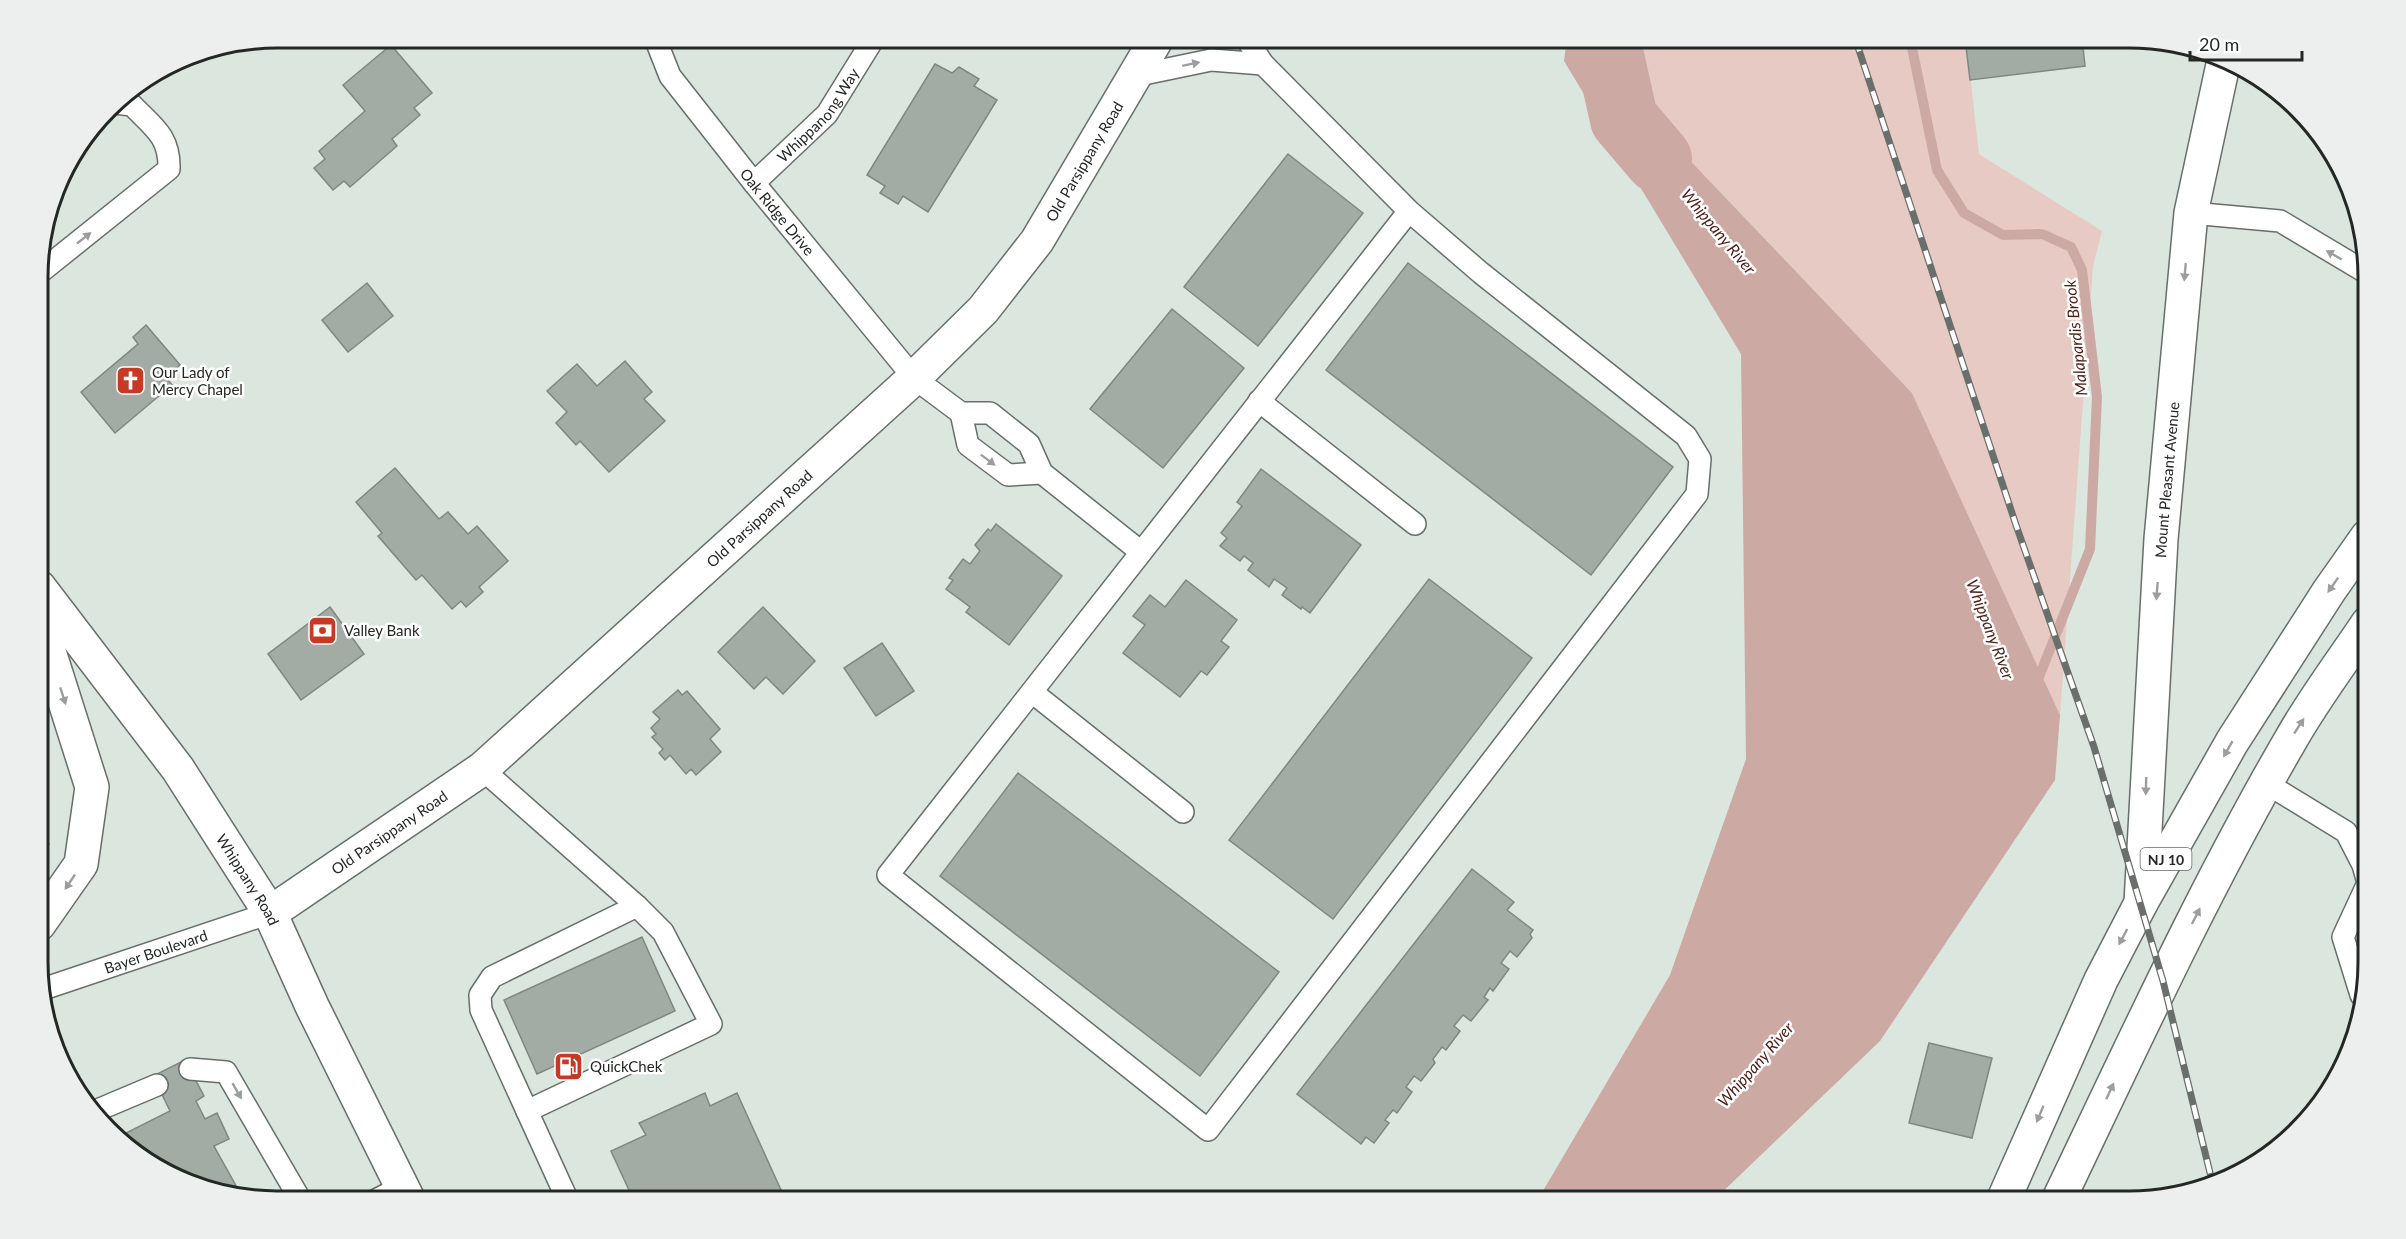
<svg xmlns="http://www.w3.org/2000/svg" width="2406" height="1239" viewBox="0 0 2406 1239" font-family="Lato,sans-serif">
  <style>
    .green { fill: #e7cac4 }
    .water { fill: #ccaaa3 }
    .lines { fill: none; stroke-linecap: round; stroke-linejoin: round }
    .stream { stroke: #ccaaa3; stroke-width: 10 }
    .river { stroke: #ccaaa3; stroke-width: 68 }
    .building { fill: #a2aca5; stroke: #7e8881; stroke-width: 1.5 }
    .lane-casing { stroke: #666f68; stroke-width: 24 }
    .street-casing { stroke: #666f68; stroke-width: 36 }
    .secondary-casing { stroke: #666f68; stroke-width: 36 }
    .primary-casing { stroke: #666f68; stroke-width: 36 }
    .lane { stroke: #fff; stroke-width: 21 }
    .street { stroke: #fff; stroke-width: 33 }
    .secondary { stroke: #fff; stroke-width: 33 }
    .primary { stroke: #fff; stroke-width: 33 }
    .rail-casing { stroke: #696f6a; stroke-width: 7 }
    .rail { stroke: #fff; stroke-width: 4.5; stroke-dasharray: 14; stroke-linecap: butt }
    .oneway { fill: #9c9e9d }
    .labels { text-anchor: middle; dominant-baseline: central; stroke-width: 5; stroke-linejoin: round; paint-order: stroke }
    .shield { fill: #fff; stroke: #666866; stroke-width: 1.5 }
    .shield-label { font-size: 14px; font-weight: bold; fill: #242825 }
    .street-label { font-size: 15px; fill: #242825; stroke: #fff }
    .poi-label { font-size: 15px; fill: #242825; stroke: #fff; text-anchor: start }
    .water-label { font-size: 16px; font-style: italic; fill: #4e2018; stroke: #fff }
    .rim { fill: none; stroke: #242825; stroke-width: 3 }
  </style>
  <rect width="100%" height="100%" fill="#dbe6de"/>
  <polygon class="green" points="1573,38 1966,38 1979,154 2102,231 2093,266 2060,715 1912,393"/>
  <polygon class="water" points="1567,38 1573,38 1912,393 2060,715 2055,780 1880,1041 1713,1201 1537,1201 1670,975 1746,759 1741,354 1564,61"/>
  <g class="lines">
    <polyline class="stream" points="1910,38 1937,170 1964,213 2003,235 2042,234 2071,247 2082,270 2097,397 2090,549 2035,687"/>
    <polyline class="river" points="1606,38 1624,119 1658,159"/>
  </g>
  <g class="building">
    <polygon points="732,38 772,38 758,44 756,39 737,48"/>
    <polygon points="1014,38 1035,38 1029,47"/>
    <polygon points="1965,38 2082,38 2085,66 1970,80"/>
    <polygon points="391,45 432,93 414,108 420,115 392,139 397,146 350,187 344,181 333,190 314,168 325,159 319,151 365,111 343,85"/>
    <polygon points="935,64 952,73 959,67 979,79 974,86 997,100 928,212 903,196 898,204 880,193 885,186 867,175"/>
    <polygon points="1288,154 1363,213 1258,346 1184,287"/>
    <polygon points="1408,263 1673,467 1591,575 1326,370"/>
    <polygon points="367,283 393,316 348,352 322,320"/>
    <polygon points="1172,309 1244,368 1163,468 1090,409"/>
    <polygon points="146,325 180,365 166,377 172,385 115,433 81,392 138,344 133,337"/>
    <polygon points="625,361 652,392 644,399 665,421 609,472 580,441 576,445 556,423 567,412 547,391 577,364 597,386"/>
    <polygon points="395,468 439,519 448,512 468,534 477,526 508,561 479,587 483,592 466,607 461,601 452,609 422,575 416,580 378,536 382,533 356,502"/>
    <polygon points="1261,469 1361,545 1310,613 1302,607 1301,609 1282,595 1287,588 1274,579 1269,587 1248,570 1253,563 1244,556 1240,561 1220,546 1227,538 1221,533 1242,506 1237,502"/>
    <polygon points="996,524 1062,576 1009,645 966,612 970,607 946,589 953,580 949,578 963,559 970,564 980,551 975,545 988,529 991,531"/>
    <polygon points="1429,579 1532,658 1333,919 1229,840"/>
    <polygon points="1186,580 1237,620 1221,641 1229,647 1207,675 1201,671 1180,697 1123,653 1145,625 1133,616 1150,595 1165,607"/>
    <polygon points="330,607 364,654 301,700 268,654"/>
    <polygon points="763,607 815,661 783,694 766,677 754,689 718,652"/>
    <polygon points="882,643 914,691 876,716 844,668"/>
    <polygon points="678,690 682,695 687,691 720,729 710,739 721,752 696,775 691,769 686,774 670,755 665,760 659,753 663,749 652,737 656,734 651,728 660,719 653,712"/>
    <polygon points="1018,773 1279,972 1200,1076 940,876"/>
    <polygon points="39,829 49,844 39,851"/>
    <polygon points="1472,869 1514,902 1507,910 1533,930 1530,934 1532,938 1517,957 1510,951 1501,963 1509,969 1493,991 1490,988 1484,997 1488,1000 1471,1021 1463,1015 1454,1026 1460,1031 1446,1050 1442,1047 1433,1059 1435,1063 1421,1081 1414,1076 1406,1087 1412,1092 1397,1113 1393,1110 1385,1120 1389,1123 1374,1143 1366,1137 1361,1144 1297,1094"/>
    <polygon points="642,937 675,1011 537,1074 504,1000"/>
    <polygon points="1929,1043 1992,1058 1972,1138 1909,1123"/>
    <polygon points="185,1060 204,1096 196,1101 205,1119 217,1113 229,1139 214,1146 240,1193 171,1177 116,1138 170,1111 153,1076"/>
    <polygon points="705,1093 710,1106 737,1093 786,1201 634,1201 611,1151 646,1135 639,1123"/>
  </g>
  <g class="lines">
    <defs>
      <g id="lane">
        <path id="s1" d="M655,38L670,76L754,183L914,378L961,413H990L1029,444L1042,473L1141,552"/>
        <polyline points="1246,38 1263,64 1409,211 1481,273 1686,436 1700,459 1697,494 1208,1130 888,875 1409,211"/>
        <polyline points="1134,76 1211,60 1263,64"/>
        <path id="s2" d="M754,183L827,114L874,38"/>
        <polyline points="2191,213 2280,221 2367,273"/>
        <path d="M38,274L169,169C170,136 153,127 132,105L114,103"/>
        <polyline points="1259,401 1415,524"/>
        <polyline points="961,413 968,445 1008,475 1042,473"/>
        <polyline points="1032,692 1183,812"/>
        <polyline points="482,769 637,906 492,977 480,995 481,1010 568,1201"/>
        <polyline points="2266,783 2346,832 2363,865 2368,883 2343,937 2361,995"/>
        <path id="s3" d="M40,990L270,913"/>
        <polyline points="190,1069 226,1072 301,1201"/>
        <polyline points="527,1111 711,1024 663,932 637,906"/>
        <polyline points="93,1112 157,1085"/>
        <polyline points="374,1201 401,1187"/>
      </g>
      <g id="street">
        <path id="s4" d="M2141,903L2161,539L2191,213L2224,60"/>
      </g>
      <g id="secondary">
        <path id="s5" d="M39,587L178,769L270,913L312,1006L409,1201"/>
        <polyline points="39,620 92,787 81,864 39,924"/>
        <path id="s6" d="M270,913L482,769L914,378L983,310L1037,241L1157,38"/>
      </g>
      <g id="primary">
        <polyline points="2003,1201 2101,980 2141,903 2232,742 2329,591 2367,537"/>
        <path d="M2058,1201C2132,1046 2204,889 2290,741C2313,700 2342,662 2368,623"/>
      </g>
    </defs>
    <use href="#lane" class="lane-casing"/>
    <use href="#street" class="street-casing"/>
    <use href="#secondary" class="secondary-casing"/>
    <use href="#primary" class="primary-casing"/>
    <use href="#lane" class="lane"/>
    <use href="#street" class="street"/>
    <use href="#secondary" class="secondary"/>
    <use href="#primary" class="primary"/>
    <defs>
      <polyline id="rail" points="1855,38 2016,525 2094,747 2163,981 2213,1185"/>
    </defs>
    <use href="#rail" class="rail-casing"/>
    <use href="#rail" class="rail"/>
  </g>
  <defs><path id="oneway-solid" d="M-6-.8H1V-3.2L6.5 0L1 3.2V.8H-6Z" transform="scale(1.5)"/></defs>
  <g class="oneway">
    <use href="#oneway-solid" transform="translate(1191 64) rotate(-12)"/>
    <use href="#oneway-solid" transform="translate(84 238) rotate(-38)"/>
    <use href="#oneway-solid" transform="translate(2334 255) rotate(-150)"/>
    <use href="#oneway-solid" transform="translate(2185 272) rotate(95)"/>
    <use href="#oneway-solid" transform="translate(988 460) rotate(37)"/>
    <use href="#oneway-solid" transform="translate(2333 585) rotate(125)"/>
    <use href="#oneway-solid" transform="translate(2157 591) rotate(94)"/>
    <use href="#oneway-solid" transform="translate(63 696) rotate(72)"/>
    <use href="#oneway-solid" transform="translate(2299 726) rotate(-57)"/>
    <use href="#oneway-solid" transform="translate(2228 749) rotate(120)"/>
    <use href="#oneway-solid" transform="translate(2146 786) rotate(92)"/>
    <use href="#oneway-solid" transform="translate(70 882) rotate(124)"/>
    <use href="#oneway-solid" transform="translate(2196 916) rotate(-63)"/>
    <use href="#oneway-solid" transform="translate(2123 937) rotate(118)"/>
    <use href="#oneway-solid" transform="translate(237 1091) rotate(60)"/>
    <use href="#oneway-solid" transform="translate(2110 1091) rotate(-65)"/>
    <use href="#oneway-solid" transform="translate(2040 1114) rotate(113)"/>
  </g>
  <defs>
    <symbol id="church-square" viewBox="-11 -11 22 22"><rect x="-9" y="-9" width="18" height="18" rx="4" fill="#c63a25" stroke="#fff"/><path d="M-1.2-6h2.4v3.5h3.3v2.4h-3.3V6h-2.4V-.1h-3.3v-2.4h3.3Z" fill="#fff"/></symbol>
    <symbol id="bank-square" viewBox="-11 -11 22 22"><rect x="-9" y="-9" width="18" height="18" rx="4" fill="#c63a25" stroke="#fff"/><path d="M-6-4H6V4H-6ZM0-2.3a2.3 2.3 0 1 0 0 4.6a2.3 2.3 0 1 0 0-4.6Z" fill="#fff"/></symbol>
    <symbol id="fuel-square" viewBox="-11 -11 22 22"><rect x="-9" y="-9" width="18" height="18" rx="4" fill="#c63a25" stroke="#fff"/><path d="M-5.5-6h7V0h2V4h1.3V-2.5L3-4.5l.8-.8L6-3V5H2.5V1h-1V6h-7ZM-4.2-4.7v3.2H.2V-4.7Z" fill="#fff"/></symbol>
  </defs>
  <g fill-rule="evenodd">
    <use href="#church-square" x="114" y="364" width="33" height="33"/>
    <use href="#bank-square" x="306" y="614" width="33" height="33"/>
    <use href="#fuel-square" x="552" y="1050" width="33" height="33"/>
  </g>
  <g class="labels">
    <rect class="shield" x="2140.5" y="848" width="51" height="22" rx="4.5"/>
    <g class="shield-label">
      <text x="2166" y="859">NJ 10</text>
    </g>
    <g class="street-label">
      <text stroke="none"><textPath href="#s2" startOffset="94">Whippanong Way</textPath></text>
      <text stroke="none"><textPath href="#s6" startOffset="1116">Old Parsippany Road</textPath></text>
      <text stroke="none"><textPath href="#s1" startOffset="214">Oak Ridge Drive</textPath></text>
      <text stroke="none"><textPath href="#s4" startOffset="424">Mount Pleasant Avenue</textPath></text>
      <text stroke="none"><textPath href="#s6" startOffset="630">Old Parsippany Road</textPath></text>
      <text stroke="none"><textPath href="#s6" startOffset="144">Old Parsippany Road</textPath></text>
      <text stroke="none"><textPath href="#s5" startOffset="360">Whippany Road</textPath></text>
      <text stroke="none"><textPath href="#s3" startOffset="122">Bayer Boulevard</textPath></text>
    </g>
    <g class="poi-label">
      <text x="152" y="372">Our Lady of<tspan x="152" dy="17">Mercy Chapel</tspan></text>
      <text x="344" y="630">Valley Bank</text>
      <text x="590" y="1066">QuickChek</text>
    </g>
    <g class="water-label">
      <text transform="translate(1719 231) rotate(50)">Whippany River</text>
      <text transform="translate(2075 338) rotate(-96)">Malapardis Brook</text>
      <text transform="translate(1991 629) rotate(69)">Whippany River</text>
      <text transform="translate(1755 1064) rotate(-49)">Whippany River</text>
    </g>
  </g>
  <path d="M0 0H2406V1239H0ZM277 48H2129A229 229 0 0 1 2358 277V962A229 229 0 0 1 2129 1191H277A229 229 0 0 1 48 962V277A229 229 0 0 1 277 48Z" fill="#edeeee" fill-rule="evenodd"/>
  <path class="rim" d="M277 48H2129A229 229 0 0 1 2358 277V962A229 229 0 0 1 2129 1191H277A229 229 0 0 1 48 962V277A229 229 0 0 1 277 48Z"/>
  <path d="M2190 51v9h112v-9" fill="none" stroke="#242825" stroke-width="3"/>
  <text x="2199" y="51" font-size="18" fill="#242825" stroke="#ffffff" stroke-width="4.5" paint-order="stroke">20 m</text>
</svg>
